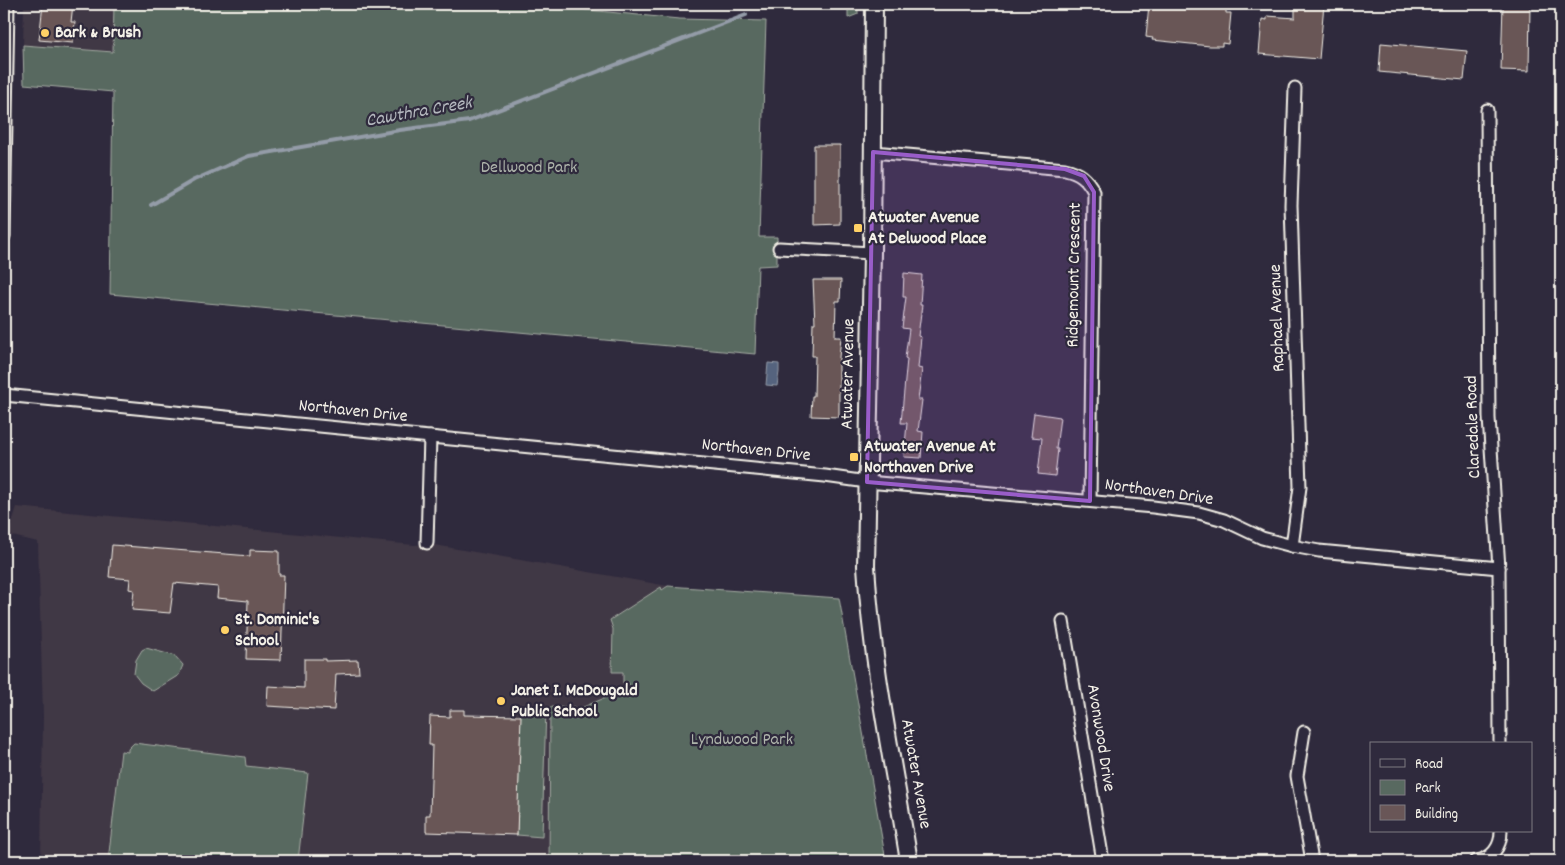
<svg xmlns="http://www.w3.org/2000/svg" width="1565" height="865" viewBox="0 0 1565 865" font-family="Dekko,sans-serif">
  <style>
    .built { fill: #403745 }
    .green { fill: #586960; stroke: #a6ada4 }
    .water { fill: #54637e; stroke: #949ca8 }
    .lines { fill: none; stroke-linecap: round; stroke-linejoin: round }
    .stream { stroke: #949ca8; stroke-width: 4 }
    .building { fill: #695657; stroke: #f4f1e8 }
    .street-casing { stroke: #f4f1e8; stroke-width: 15 }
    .secondary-casing { stroke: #f4f1e8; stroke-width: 20 }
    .street { stroke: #2f2a3d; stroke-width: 11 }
    .secondary { stroke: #2f2a3d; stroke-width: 16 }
    .marked { fill: #995dc9; fill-opacity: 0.2; stroke: #995dc9; stroke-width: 4; stroke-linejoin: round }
    .poi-dot { fill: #ffd166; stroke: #2f2a3d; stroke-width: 2 }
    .labels { text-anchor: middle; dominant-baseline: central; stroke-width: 4.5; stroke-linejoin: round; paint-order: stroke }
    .poi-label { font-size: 18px; font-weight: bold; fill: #f4f1e8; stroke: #2f2a3d; text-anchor: start }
    .park-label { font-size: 18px; fill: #aeb4ab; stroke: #2f2a3d }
    .street-label { font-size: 18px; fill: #f4f1e8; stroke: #2f2a3d }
    .water-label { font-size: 19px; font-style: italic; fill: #b4b8be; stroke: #2f2a3d }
  </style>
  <rect width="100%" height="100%" fill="#2f2a3d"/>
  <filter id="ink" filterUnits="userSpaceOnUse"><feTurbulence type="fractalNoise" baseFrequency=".02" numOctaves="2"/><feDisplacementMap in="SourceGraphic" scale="10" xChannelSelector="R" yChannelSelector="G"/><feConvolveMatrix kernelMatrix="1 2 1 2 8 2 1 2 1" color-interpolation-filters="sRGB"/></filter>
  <g filter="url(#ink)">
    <g class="built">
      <polygon points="24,4 114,4 114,52 23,45"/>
      <polygon points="17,507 414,545 429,544 668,586 610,620 613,629 612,672 623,672 629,683 628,698 607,697 581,708 550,708 549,861 41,861 43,715 38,542 8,535"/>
    </g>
    <g class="green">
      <polygon points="114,4 527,4 679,19 766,21 759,237 777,237 777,265 758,266 755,354 110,294 113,92 24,84 23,45 113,52"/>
      <polygon points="808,4 858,4 858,14 848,18 848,8"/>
      <polygon points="668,586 839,598 886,861 549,861 550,707 581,708 607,697 628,698 629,683 623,683 623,672 612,672 613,629 610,620 661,587 662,590"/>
      <polygon points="146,648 175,656 183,665 179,675 153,691 141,683 134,674 136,660 142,650"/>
      <polygon points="521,707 546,708 542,837 517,835"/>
      <polygon points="134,743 245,757 246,766 308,773 298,861 108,861 121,751 128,752 128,749"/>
    </g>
    <polygon class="water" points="768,363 779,364 779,372 777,386 766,385"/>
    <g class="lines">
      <polyline class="stream" points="151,205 194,180 249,156 400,130 469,121 746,15"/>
    </g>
    <g class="building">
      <polygon points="43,4 73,4 71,22 75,22 73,43 39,40"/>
      <polygon points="1149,4 1184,4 1226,9 1226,13 1231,13 1228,44 1222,43 1222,46 1210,46 1152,40 1153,38 1146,37"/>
      <polygon points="1295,4 1324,4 1319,59 1259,54 1262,19 1267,20 1267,16 1295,18"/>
      <polygon points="1503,4 1530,4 1529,71 1501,70"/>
      <polygon points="1381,43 1467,51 1464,80 1379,72"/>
      <polygon points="814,145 840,145 840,224 814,225"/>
      <polygon points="904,273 922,275 920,305 922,305 918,336 921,337 918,368 922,369 918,400 922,400 918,431 923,432 921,458 904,457 907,423 901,423 907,359 905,358 909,329 902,328 906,297 903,297"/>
      <polygon points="813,280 841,280 840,301 836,301 835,337 841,337 839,357 839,417 811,416 812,396 814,396 815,356 812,356 813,323 815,323"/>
      <polygon points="1034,413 1060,417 1056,449 1058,449 1055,476 1038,474 1042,438 1031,437"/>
      <polygon points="112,545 250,556 250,550 279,551 279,575 284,575 281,660 246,659 248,601 217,598 218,587 174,583 170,613 132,610 134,590 129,589 130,579 109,577"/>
      <polygon points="304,659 325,659 325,661 358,660 359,673 336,674 334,710 267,706 268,686 304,688"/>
      <polygon points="450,710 464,710 464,715 521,716 517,835 426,832 426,815 430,815 432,745 429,745 430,716 450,717"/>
    </g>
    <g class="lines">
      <defs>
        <g id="street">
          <polyline points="1487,110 1489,418 1499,568 1500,744"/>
          <path d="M873,152L1065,169C1079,172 1087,178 1094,192L1090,501"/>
          <polyline points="4,236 8,4"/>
          <polyline points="779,248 872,253"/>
          <polyline points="4,395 825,476 867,482 1153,507 1199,513 1224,520 1262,538 1292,546 1319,551 1499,568"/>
          <polyline points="427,543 430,437"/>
          <polyline points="1292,546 1300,487 1291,205 1295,88"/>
          <polyline points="1063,621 1103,861"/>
          <polyline points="1304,732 1297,776 1312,861"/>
          <path d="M1476,861C1492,859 1501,847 1501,831"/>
        </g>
        <path id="secondary" d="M874,4L872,253L866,566C872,665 893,763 909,861"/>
      </defs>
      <use href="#street" class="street-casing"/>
      <use href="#secondary" class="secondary-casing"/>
      <use href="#street" class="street"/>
      <use href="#secondary" class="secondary"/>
    </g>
  </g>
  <path class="marked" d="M873,152L1065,169L1084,176L1094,192L1090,501L867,482Z"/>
  <g class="poi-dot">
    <circle cx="45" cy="33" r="5"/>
    <rect x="853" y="223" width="10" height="10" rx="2.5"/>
    <rect x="849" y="452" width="10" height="10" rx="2.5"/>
    <circle cx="225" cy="630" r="5"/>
    <circle cx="501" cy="701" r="5"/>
  </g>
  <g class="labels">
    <g class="poi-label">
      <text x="55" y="33">Bark &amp; Brush</text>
      <text x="868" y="218">Atwater Avenue<tspan x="868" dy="21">At Delwood Place</tspan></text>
      <text x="864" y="447">Atwater Avenue At<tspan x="864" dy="21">Northaven Drive</tspan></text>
      <text x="235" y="620">St. Dominic's<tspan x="235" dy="21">School</tspan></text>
      <text x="511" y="691">Janet I. McDougald<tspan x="511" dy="21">Public School</tspan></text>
    </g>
    <g class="park-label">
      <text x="529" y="168">Dellwood Park</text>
      <text x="742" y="740">Lyndwood Park</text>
    </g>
    <g class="street-label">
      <text transform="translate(1075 275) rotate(-89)">Ridgemount Crescent</text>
      <text transform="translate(1278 318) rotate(-92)">Raphael Avenue</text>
      <text transform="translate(849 374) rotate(-89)">Atwater Avenue</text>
      <text transform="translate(353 412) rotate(6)">Northaven Drive</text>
      <text transform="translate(1474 427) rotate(-92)">Claredale Road</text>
      <text transform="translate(756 451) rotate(6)">Northaven Drive</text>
      <text transform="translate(1159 493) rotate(8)">Northaven Drive</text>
      <text transform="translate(1100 738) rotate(81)">Avonwood Drive</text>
      <text transform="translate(915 774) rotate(80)">Atwater Avenue</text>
    </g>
    <g class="water-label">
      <text transform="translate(419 113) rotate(-10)">Cawthra Creek</text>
    </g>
  </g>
  <rect width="1565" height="865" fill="none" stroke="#2f2a3d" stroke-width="20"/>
  <rect x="10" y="10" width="1545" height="845" fill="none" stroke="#f4f1e8" stroke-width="2" filter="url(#ink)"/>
  <rect x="1370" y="742" width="162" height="90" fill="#2f2a3d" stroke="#7e7a81"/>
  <rect x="1380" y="759" width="25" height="8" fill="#2f2a3d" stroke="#7e7a81"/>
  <text x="1415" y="768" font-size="15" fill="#f4f1e8">Road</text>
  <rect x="1380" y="780" width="25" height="15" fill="#586960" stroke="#7e7a81"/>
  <text x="1415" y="792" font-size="15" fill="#f4f1e8">Park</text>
  <rect x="1380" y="805" width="25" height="15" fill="#695657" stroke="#7e7a81"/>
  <text x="1415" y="818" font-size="15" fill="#f4f1e8">Building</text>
</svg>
